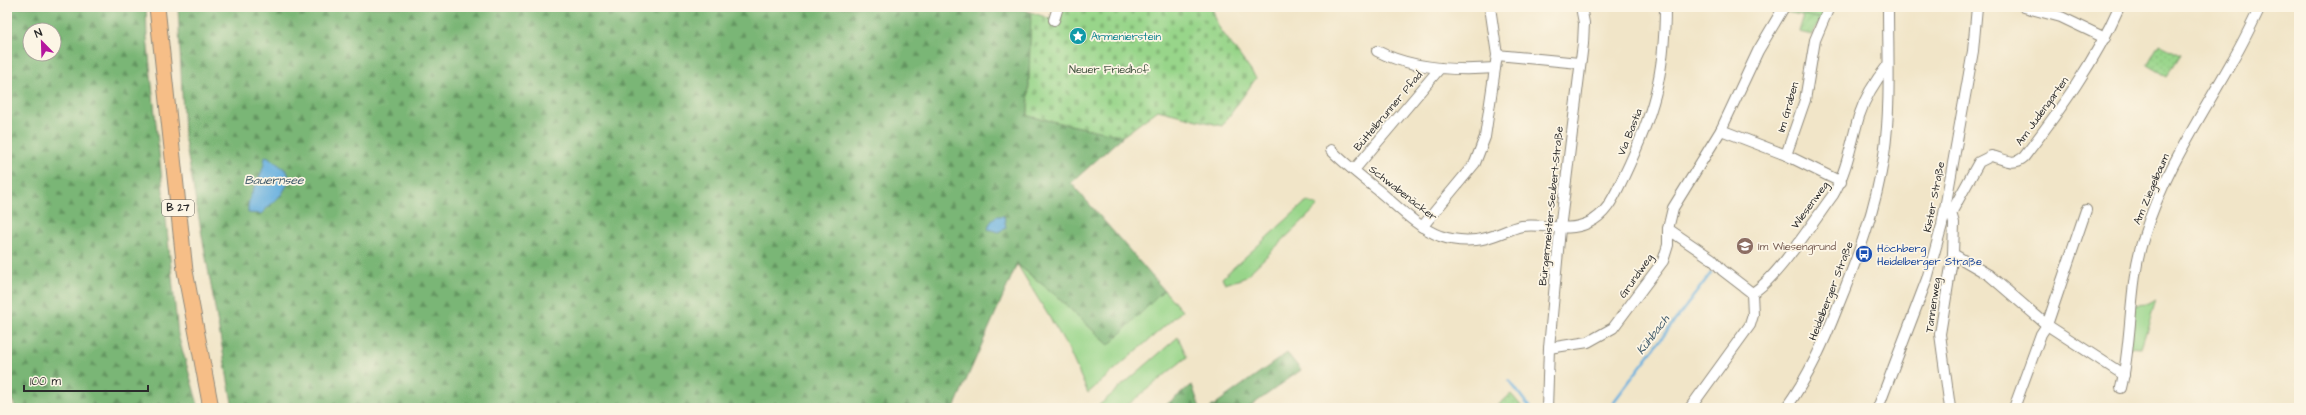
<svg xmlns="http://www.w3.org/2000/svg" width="2306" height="415" viewBox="0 0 2306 415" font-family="'Architects Daughter',sans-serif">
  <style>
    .grass { fill: #98d58a; stroke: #62805a }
    .forest { fill: url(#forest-firs); stroke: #527050; fill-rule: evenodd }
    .cemetery { fill: url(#cemetery-stones); stroke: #62805a }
    .park { fill: url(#park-dots); stroke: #62805a }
    .garden { fill: url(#garden-furrows); stroke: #62805a }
    .water { fill: #68b0df; stroke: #4a6e85 }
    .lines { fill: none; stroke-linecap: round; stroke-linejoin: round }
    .stream { stroke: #68b0df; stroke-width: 2.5 }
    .street-casing { stroke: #8e887a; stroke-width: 12 }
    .primary-casing { stroke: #8e887a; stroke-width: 17 }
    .street { stroke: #fff; stroke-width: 10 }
    .primary { stroke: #f6be87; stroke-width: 15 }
    .labels { text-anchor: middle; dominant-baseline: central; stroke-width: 3.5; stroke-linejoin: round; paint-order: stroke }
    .shield { fill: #fcf5e5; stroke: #6a6863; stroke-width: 1 }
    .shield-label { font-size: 10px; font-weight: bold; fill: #2b2b2b }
    .culture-label { font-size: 11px; fill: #0d838f; stroke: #fcf5e5; text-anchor: start }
    .park-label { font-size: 11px; fill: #465643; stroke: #fcf5e5 }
    .street-label { font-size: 11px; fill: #2b2b2b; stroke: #fcf5e5 }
    .education-label { font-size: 11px; fill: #785e54; stroke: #fcf5e5; text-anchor: start }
    .transit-label { font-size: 11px; fill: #164399; stroke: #fcf5e5; text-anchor: start }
    .water-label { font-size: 12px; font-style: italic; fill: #405a6a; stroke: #fcf5e5 }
  </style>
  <defs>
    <pattern id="forest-firs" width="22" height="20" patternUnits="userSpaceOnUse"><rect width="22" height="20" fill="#7ab676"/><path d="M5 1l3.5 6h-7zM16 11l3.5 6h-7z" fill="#649461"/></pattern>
    <pattern id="cemetery-stones" width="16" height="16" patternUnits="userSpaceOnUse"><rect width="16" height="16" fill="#98d58a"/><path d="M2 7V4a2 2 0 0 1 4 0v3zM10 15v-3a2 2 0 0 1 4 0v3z" fill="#83b777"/></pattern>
    <pattern id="park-dots" width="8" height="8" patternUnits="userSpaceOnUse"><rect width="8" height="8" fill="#98d58a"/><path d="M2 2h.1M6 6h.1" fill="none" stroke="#83b777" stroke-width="1.8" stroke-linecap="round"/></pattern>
    <pattern id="garden-furrows" width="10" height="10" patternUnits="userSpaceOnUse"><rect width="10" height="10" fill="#98d58a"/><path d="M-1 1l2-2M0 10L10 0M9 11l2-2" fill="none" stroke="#83b777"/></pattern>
  </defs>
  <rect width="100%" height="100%" fill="#fcf5e5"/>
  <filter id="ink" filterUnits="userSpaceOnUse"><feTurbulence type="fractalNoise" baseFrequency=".025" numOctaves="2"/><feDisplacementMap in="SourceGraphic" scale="8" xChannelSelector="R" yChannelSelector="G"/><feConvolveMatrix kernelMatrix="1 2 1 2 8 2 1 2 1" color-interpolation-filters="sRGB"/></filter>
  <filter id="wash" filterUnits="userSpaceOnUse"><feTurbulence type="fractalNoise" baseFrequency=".012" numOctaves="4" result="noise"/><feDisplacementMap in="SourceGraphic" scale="16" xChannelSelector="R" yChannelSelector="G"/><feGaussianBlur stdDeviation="0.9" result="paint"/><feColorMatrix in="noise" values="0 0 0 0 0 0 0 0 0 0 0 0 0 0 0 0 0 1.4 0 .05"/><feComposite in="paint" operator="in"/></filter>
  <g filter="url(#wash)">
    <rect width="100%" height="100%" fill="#f1e5c8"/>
    <g class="grass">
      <polygon points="1307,201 1318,206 1244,278 1225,284 1222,278"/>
      <polygon points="1017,264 1053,293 1109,345 1164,290 1182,311 1088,393 1067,346"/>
      <polygon points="2156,300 2141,348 2128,347 2131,305 2149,304"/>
      <polygon points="1178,337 1187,357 1124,408 1096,408"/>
    </g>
    <g class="forest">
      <path d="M7,7H146L147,37L178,335L199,408H16L7,390ZM30,30H54V54H30Z"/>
      <polygon points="178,7 1016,7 1031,12 1028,116 1123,136 1071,183 1164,290 1109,345 1053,293 1017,264 954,408 233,408 184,135"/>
      <polygon points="1287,353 1301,370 1248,408 1210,408"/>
      <polygon points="1192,385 1200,408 1162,408"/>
    </g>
    <polygon class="cemetery" points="1058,7 1212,7 1218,26 1256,78 1222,126 1158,110 1123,136 1028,116 1031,12 1054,20"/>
    <g class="park">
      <polygon points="1789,7 1828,7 1821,19 1786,12"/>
      <polygon points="2159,44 2181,55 2167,77 2147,65"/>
      <polygon points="1511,394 1523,408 1495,408"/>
    </g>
    <polygon class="garden" points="1804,15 1821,19 1812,35 1799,32"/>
    <g class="water">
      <path d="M267,156L287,171L290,180L282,194L261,214L248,213C246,192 264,178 265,157Z"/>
      <polygon points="996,216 1004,216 1006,228 998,232 988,229 990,223"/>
    </g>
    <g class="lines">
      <g class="stream">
        <polyline points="1509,380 1530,408"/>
        <polyline points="1609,408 1711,273"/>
      </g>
    </g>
  </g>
  <g filter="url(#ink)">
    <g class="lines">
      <defs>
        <g id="street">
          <polyline points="2024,7 2061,17 2105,38"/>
          <polyline points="1054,20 1058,7"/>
          <path d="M1377,51C1412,69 1456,71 1495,68"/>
          <polyline points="1497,55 1579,63"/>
          <polyline points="1721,130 1786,155 1841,182"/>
          <path d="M1331,150C1346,165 1363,178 1379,191C1398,207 1417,227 1440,236C1451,240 1465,241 1476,240C1492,239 1507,229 1522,226C1545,223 1566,233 1588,223C1608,214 1615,194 1624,176C1653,115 1665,75 1665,7"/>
          <polyline points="1786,155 1805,100 1815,40 1829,7"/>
          <polyline points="1354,170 1440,68"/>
          <polyline points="1945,211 1951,213 1954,223 1953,254 1940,334 1950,408"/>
          <path d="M1951,213L1979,162L1991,156C2003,158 2013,167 2024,157C2060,110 2095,62 2119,7"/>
          <polyline points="1422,227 1475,163 1485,137 1497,55 1490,7"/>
          <polyline points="1668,229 1712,259 1722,270 1752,293"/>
          <polyline points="1953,254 1989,275 2047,325 2124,375"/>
          <path d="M1752,293C1776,280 1815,219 1833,195C1847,171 1851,143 1859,116C1865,97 1875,81 1888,65"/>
          <polyline points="1549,348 1588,342 1613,328 1663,261 1668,245 1668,229 1673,208 1721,130 1758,51 1784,7"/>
          <path d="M2121,388C2133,338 2128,285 2144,236C2163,173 2199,120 2231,63C2242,45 2251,26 2260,7"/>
          <polyline points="1547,408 1549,348 1560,229 1583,44 1584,23 1581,7"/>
          <polyline points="1690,408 1750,325 1753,315 1752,293"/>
          <path d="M1786,408C1809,376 1824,342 1838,306C1858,257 1876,208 1884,155C1891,107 1888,56 1888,7"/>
          <polyline points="1878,408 1927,279 1942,225 1973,51 1977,7"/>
          <polyline points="2014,408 2041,334 2047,325 2086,210"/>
        </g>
        <polyline id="primary" points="157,7 185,271 211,408"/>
      </defs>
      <use href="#street" class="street-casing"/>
      <use href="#primary" class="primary-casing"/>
      <use href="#street" class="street"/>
      <use href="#primary" class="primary"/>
    </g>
  </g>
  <defs>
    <symbol id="sight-disc" viewBox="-11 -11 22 22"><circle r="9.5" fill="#0f9aa8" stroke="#fcf5e5"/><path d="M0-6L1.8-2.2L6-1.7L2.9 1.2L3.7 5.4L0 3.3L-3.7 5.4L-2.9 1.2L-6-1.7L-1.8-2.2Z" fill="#fff"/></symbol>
    <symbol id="school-disc" viewBox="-11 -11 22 22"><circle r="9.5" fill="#8d6e63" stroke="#fcf5e5"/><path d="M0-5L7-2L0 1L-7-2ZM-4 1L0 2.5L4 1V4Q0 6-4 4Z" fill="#fff"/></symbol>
    <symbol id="bus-disc" viewBox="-11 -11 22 22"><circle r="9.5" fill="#1a4fb4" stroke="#fcf5e5"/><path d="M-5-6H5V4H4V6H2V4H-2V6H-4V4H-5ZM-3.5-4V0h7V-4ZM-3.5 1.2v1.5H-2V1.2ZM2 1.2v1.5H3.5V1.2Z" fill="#fff"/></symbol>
  </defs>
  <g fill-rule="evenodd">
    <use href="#sight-disc" x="1068" y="26" width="20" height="20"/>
    <use href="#school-disc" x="1735" y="236" width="20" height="20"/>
    <use href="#bus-disc" x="1854" y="244" width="20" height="20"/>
  </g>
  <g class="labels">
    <rect class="shield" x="162" y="200" width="32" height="16" rx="3"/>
    <g class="shield-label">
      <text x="178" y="208">B 27</text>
    </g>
    <g class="culture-label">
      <text x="1091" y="36">Armenierstein</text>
    </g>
    <g class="park-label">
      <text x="1109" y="69">Neuer Friedhof</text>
    </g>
    <g class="street-label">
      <text transform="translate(1788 107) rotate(-74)">Im Graben</text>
      <text transform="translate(1388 111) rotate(-50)">Büttelbrunner Pfad</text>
      <text transform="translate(2042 111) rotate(-54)">Am Judengarten</text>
      <text transform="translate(1630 132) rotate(-68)">Via Bastia</text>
      <text transform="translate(2151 189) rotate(-67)">Am Ziegelbaum</text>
      <text transform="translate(1403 193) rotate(38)">Schwabenäcker</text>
      <text transform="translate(1934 197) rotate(-79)">Kister Straße</text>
      <text transform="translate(1810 205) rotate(-54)">Wiesenweg</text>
      <text transform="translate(1551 206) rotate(-84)">Bürgermeister-Seubert-Straße</text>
      <text transform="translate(1636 276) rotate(-55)">Grundweg</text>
      <text transform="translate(1831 291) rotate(-69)">Heidelberger Straße</text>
      <text transform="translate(1933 305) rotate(-82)">Tannenweg</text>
    </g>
    <g class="education-label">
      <text x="1758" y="246">Im Wiesengrund</text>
    </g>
    <g class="transit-label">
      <text x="1877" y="248">Höchberg<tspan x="1877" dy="13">Heidelberger Straße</tspan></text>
    </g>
    <g class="water-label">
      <text x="274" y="180">Bauernsee</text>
      <text transform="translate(1653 335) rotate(-53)">Kühbach</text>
    </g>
  </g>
  <rect width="2306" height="415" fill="none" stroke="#fcf5e5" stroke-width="24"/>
  <g transform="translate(42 42) rotate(337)"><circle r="19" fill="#fcf5e5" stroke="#a8a49b"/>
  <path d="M0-3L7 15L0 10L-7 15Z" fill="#b5179e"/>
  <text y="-6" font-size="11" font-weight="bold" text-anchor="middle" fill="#2b2b2b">N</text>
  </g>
  <path d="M24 385v6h124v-6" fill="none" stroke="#2b2b2b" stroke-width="2"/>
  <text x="30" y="385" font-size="12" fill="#2b2b2b" stroke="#fcf5e5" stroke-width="3" paint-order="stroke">100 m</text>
</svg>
